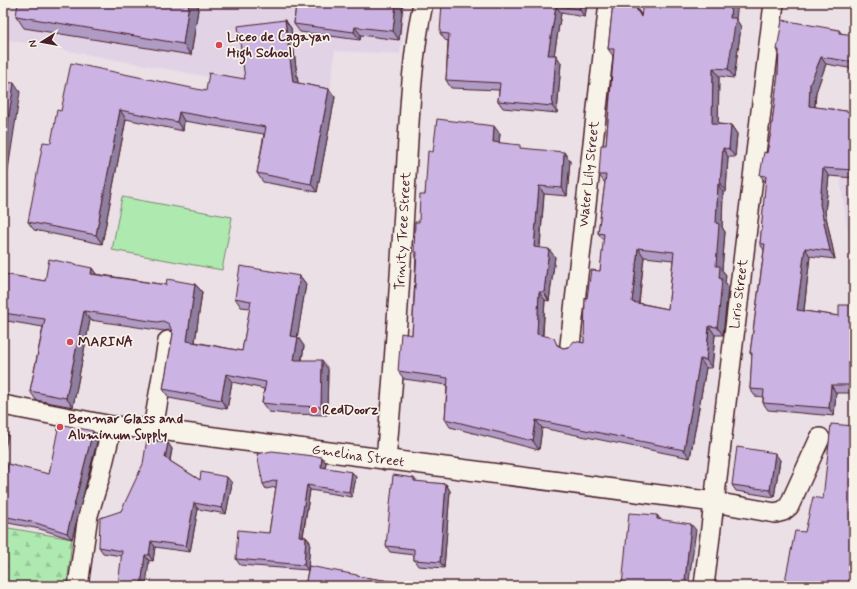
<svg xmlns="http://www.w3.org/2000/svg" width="857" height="589" viewBox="0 0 857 589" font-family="Mynerve,sans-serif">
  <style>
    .built { fill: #e1d3e5 }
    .forest { fill: url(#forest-firs); stroke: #7c846e }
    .pitch { fill: #aeeab0; stroke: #7c846e }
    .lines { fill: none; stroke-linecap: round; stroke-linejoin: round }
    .street-casing { stroke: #4a1f2b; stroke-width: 22 }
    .street { stroke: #f7f3e8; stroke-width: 19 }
    .wall { fill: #af9bc3; stroke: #4a1f2b; fill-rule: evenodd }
    .shaded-wall { fill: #8e7e9f; stroke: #4a1f2b }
    .building { fill: #cbb4e3; stroke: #4a1f2b; fill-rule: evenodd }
    .poi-dot { fill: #d1495b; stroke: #f7f3e8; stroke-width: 1.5 }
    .labels { text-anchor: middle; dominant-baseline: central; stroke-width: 3.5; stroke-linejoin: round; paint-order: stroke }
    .poi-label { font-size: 14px; font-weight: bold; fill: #4a1f2b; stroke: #f7f3e8; text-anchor: start }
    .street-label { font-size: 14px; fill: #4a1f2b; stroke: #f7f3e8 }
  </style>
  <defs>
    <pattern id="forest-firs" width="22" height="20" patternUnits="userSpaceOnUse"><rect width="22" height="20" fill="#aeeab0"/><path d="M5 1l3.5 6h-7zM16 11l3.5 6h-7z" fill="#97c898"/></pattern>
  </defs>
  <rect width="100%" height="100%" fill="#eae0e6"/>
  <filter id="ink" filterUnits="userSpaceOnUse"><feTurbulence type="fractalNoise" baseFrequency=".025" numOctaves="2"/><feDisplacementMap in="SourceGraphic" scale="8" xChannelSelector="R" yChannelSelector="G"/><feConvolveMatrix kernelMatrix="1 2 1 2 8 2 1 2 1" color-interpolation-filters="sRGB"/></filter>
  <g filter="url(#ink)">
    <g class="built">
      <polygon points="3,3 406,3 400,54 335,51 329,99 3,39"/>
      <polygon points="854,61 854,275 841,184"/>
    </g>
    <polygon class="forest" points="3,527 72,539 67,586 3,586"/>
    <polygon class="pitch" points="122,197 232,217 222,270 112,250"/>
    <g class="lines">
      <defs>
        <g id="street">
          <polyline points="570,345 609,3"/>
          <polyline points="3,405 112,426 153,429 714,502 775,513 783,511 789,506 820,438"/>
          <polyline points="153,429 168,341"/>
          <path d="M386,460C394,371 400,282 405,193C409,130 410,65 423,3"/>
          <polyline points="78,586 88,515 100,476 112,426"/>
          <polyline points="704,586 774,3"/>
        </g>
      </defs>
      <use href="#street" class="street-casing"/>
      <use href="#street" class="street"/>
    </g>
    <g class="wall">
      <polygon points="199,3 191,55 24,28 16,16"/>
      <polygon points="296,3 403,3 399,40 361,35 360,40 300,32 294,24"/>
      <polygon points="587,3 585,17 561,13 554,55 556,55 561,63 557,113 503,108 498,101 499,90 451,88 446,80 448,41 445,40 440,33 459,4"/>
      <path d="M613,3H634L641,15L736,19L741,27L734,78L719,76L718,124L731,125L737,134L735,157H728L726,192H723L722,227L725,232L722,270L726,275L725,283L728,287L725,322L723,335H715L712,368H706L690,458L542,428L539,450L450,427L445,419L447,385L404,379L398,371L412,335L416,256L414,252L433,152L500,134L499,143L570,161L567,196L544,194L540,248L555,257L549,301L545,300L543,336L563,348L584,343L587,298L600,271L604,241L598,233L605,183L599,175L606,145L613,56L608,49ZM644,257L673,260L668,309L639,303Z"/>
      <polygon points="285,20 291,28 298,83 329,89 335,97 317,192 263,182 257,173 264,134 184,121 183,131 126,119 102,244 34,230 28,222 61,111 206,91 245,79"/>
      <polygon points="839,30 842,34 854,35 854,69 826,64 816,92 815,107 853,112 854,86 854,178 829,176 825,212 835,259 810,256 804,311 839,316 854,305 854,393 836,393 834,416 768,410 763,403 763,397 755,396 750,389 752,356 750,353 764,250 760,244 766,183 760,175 767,153 771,132 778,74 779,52 777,50"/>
      <polygon points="92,268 96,274 166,285 195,284 202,292 195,342 242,351 250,308 241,307 235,298 300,276 306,284 297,337 304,346 302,360 328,369 327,415 287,414 269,412 262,403 264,389 232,382 227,409 169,398 163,389 173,334 172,331 169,330 164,331 90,320 73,407 36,400 30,391 43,327 7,321 3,316 3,274 45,281"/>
      <polygon points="98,438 72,539 40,529 3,522 3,490 49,474"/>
      <polygon points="168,443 172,449 170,461 200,480 232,483 226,514 198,509 190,552 155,547 153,561 103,553 99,547 121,511"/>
      <polygon points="322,457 326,463 325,468 356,477 352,497 310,490 303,537 306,537 310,542 308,569 410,584 412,586 305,586 308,570 240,565 236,559 269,533 276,487 266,489 263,484"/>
      <polygon points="780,460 774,497 736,491 732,485"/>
      <polygon points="414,478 417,482 446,484 450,491 444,568 418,566 414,560 414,555 390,552 386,546"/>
    </g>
    <g class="shaded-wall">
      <polygon points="189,3 199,3 191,55 183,44"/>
      <polygon points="396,3 403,3 399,40 393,31"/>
      <polygon points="581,3 587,3 585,17 579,9"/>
      <polygon points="633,3 634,3 647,25 641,17"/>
      <polygon points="731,3 738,3 736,19 741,27 734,78 728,69 730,18"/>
      <polygon points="556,6 561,13 553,62 548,55"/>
      <polygon points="285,20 291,28 299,91 293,82"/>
      <polygon points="355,27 361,35 360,40 354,32"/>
      <polygon points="556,55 561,63 557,113 552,106"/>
      <polygon points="821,57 826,64 816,92 814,114 809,106 810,84"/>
      <polygon points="713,68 719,76 718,132 712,124"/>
      <polygon points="14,83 20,92 3,202 3,152"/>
      <polygon points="329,89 335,97 317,192 311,184"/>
      <polygon points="120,110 126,119 102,244 96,235"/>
      <polygon points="179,112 184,121 183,131 177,122"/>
      <polygon points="731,125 737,134 735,157 729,149"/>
      <polygon points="494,126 500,134 498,151 493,142"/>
      <polygon points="723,148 728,157 726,192 720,184"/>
      <polygon points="564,152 570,161 567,196 562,188"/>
      <polygon points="823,168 829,176 825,212 835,259 830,251 820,204"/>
      <polygon points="718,184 723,192 722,227 725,232 722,270 726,275 725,283 728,287 723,335 717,327 719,278 716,266 716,223"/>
      <polygon points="539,186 544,194 539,255 534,247"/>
      <polygon points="638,248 644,257 638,310 632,302"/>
      <polygon points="805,248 810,256 803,318 797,310"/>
      <polygon points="549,249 555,257 549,301 544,292"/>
      <polygon points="92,268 98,277 91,274"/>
      <polygon points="300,276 306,284 296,345 290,336"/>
      <polygon points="195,284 202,292 194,349 187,341"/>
      <polygon points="539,292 545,300 542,343 537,334"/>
      <polygon points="84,311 90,320 73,407 66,398"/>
      <polygon points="709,326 715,335 712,368 706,360"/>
      <polygon points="298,337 304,346 300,369 294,360"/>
      <polygon points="700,359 706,368 690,458 684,450"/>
      <polygon points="322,360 328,369 327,415 321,407"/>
      <polygon points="226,374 232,382 227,409 221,400"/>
      <polygon points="831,385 836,393 834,416 829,408"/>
      <polygon points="536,420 542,428 539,450 533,441"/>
      <polygon points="3,428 8,435 3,457"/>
      <polygon points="93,431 98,438 72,539 67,533"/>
      <polygon points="168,443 172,449 169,464 165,458"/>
      <polygon points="775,453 780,460 774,497 770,490"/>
      <polygon points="322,457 326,463 324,472 321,467"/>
      <polygon points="352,472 356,477 352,497 349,492"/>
      <polygon points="227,477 232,483 226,514 222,508"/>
      <polygon points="446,484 450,491 444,568 440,562"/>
      <polygon points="307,485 310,490 302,541 299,536"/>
      <polygon points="194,503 198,509 190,552 186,546"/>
      <polygon points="657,515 662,521 657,519"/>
      <polygon points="691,524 696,530 689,581 693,586 685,580"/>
      <polygon points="306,537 310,542 308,570 304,565"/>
      <polygon points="151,541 155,547 153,561 149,555"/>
      <polygon points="145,555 149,561 146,586 141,586"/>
    </g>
    <g class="building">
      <polygon points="18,3 189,3 183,44 16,16"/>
      <polygon points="296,3 396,3 393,31 355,27 354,32 294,24"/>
      <polygon points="442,3 459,4 459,3 581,3 579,9 556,6 548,55 556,55 552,106 498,101 500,83 446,80 449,34 440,33"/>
      <path d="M613,3H633L641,17L643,3H731L730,18H736L728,69L713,68L712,124L731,125L729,149L723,148L720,184H718L716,223L719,224L716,266H720L719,278L722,279L719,313L717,327L709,326L706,360L700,359L684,450L536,420L533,441L445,419L448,378L398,371L401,333L412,335L417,252H414L415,222H419L420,195H425L428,151L433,152L437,119L494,126L493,142L520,145V148L564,152L562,188L539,186L534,247L549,249L544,292H539L537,334L554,338L557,345L563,348L569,347L574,341L584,343L585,298H587L591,270L600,271L604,234L598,233L606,175H599L601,145H606L614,49H608ZM638,248L674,252L668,309L632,302Z"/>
      <polygon points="285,20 293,82 329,89 311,184 257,173 266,127 179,112 177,122 120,110 96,235 28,222 43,142 51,143 57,110 61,111 71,63 206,91 209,73 245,79 238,26"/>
      <polygon points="782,20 839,30 839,33 854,35 854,62 821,57 810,84 809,106 853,112 854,86 854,170 823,168 820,204 830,251 805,248 797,310 839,316 839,305 854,305 854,385 831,385 829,408 763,403 764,390 750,389 752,353 750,353 765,244 760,244 766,176 760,175 764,152 767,153 771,132 778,74 779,50 777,50"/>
      <polygon points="3,82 14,83 3,152"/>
      <polygon points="49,259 92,268 91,274 166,285 167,279 195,284 187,341 242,351 251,301 235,298 240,266 300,276 290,336 298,337 294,360 322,360 321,407 281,405 262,403 266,382 226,374 221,400 163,389 173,334 169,324 163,321 157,322 84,311 66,398 30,391 45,319 3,313 3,274 45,281"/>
      <polygon points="59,424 93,431 67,533 36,523 3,516 3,490 8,464 49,474"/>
      <polygon points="831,424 854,426 854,586 784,586 795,531 805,532 813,497 823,499"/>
      <polygon points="147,439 168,443 165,458 200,480 201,472 227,477 222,508 194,503 186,546 151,541 149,555 145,555 141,586 118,586 122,551 99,547 100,518 121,511 143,464"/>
      <polygon points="737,447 775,453 770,490 732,485"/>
      <polygon points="272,451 322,457 321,467 352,472 349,492 307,485 299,536 306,537 304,565 236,559 238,530 269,533 277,480 263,484 257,454"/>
      <polygon points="393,475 414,478 414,481 446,484 440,562 414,560 414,549 386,546"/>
      <polygon points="629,513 657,515 657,519 691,524 685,580 689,581 692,586 622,586"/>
      <polygon points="309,566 357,575 357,576 410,584 410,586 305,586"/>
      <polygon points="710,584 726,586 708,586"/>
    </g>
  </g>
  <g class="poi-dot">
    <circle cx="219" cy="45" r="4"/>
    <circle cx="70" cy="342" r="4"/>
    <circle cx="314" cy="410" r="4"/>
    <circle cx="60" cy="427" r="4"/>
  </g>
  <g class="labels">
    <g class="poi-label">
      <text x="227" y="37">Liceo de Cagayan<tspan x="227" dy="16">High School</tspan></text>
      <text x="78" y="342">MARINA</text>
      <text x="322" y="410">RedDoorz</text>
      <text x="68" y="419">Benmar Glass and<tspan x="68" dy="16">Aluminum Supply</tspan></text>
    </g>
    <g class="street-label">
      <text transform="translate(589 174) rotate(-84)">Water Lily Street</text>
      <text transform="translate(403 231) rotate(-87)">Trinity Tree Street</text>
      <text transform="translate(739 294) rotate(-83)">Lirio Street</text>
      <text transform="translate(358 456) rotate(8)">Gmelina Street</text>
    </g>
  </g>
  <rect width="857" height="589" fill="none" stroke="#f7f3e8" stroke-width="16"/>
  <rect x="8" y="8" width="841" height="573" fill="none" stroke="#4a1f2b" stroke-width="1.5" filter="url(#ink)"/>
  <g transform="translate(42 42) rotate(259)" stroke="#f7f3e8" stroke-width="3" paint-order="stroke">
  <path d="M0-3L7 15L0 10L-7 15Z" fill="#4a1f2b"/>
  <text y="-6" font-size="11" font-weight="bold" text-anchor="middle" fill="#4a1f2b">N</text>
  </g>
</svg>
